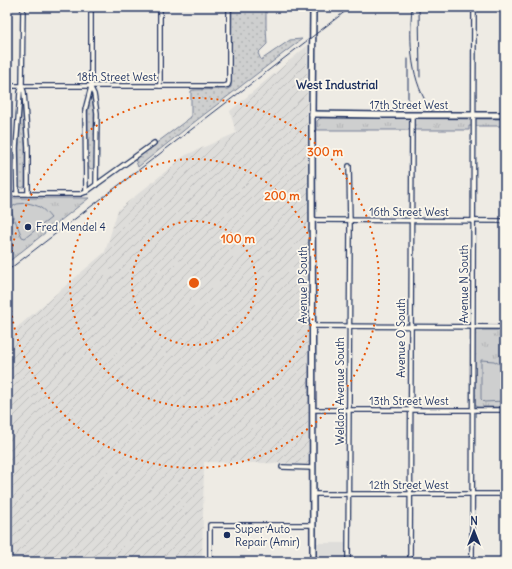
<svg xmlns="http://www.w3.org/2000/svg" width="512" height="569" viewBox="0 0 512 569" font-family="Delius,sans-serif">
  <style>
    .built { fill: #deddda }
    .industrial { fill: url(#industrial-furrows) }
    .grass { fill: url(#grass-dots); stroke: #747f96 }
    .park { fill: url(#park-tufts); stroke: #747f96 }
    .pitch { fill: #cecfcf; stroke: #747f96 }
    .lines { fill: none; stroke-linecap: round; stroke-linejoin: round }
    .street-casing { stroke: #1b2f5e; stroke-width: 6 }
    .secondary-casing { stroke: #1b2f5e; stroke-width: 8 }
    .street { stroke: #fbf7ec; stroke-width: 3.5 }
    .secondary { stroke: #fbf7ec; stroke-width: 5 }
    .rail { stroke: #1b2f5e; stroke-width: 1 }
    .ring { fill: none; stroke: #e8590c; stroke-width: 2; stroke-dasharray: 2 4 }
    .poi-dot { fill: #1b2f5e; stroke: #fbf7ec; stroke-width: 1.5 }
    .labels { text-anchor: middle; dominant-baseline: central; stroke-width: 3.5; stroke-linejoin: round; paint-order: stroke }
    .street-label { font-size: 11px; fill: #1b2f5e; stroke: #fbf7ec }
    .poi-label { font-size: 11px; fill: #1b2f5e; stroke: #fbf7ec; text-anchor: start }
    .neighbourhood-label { font-size: 12px; font-weight: bold; fill: #1b2f5e; stroke: #fbf7ec }
    .centre { fill: #e8590c; stroke: #fbf7ec; stroke-width: 2 }
    .ring-label { font-size: 12px; text-anchor: middle; font-weight: bold; fill: #e8590c; stroke: #fbf7ec; stroke-width: 3.5; stroke-linejoin: round; paint-order: stroke }
  </style>
  <defs>
    <pattern id="industrial-furrows" width="10" height="10" patternUnits="userSpaceOnUse"><rect width="10" height="10" fill="#deddda"/><path d="M-1 1l2-2M0 10L10 0M9 11l2-2" fill="none" stroke="#bebebe"/></pattern>
    <pattern id="grass-dots" width="8" height="8" patternUnits="userSpaceOnUse"><rect width="8" height="8" fill="#cecfcf"/><path d="M2 2h.1M6 6h.1" fill="none" stroke="#b0b2b4" stroke-width="1.8" stroke-linecap="round"/></pattern>
    <pattern id="park-tufts" width="24" height="20" patternUnits="userSpaceOnUse"><rect width="24" height="20" fill="#cecfcf"/><path d="M3 7l-1-3M5 7V3M7 7l1-3M15 17l-1-3M17 17v-4M19 17l1-3" fill="none" stroke="#b0b2b4"/></pattern>
  </defs>
  <rect width="100%" height="100%" fill="#eeebe4"/>
  <filter id="ink" filterUnits="userSpaceOnUse"><feTurbulence type="fractalNoise" baseFrequency=".025" numOctaves="2"/><feDisplacementMap in="SourceGraphic" scale="8" xChannelSelector="R" yChannelSelector="G"/><feConvolveMatrix kernelMatrix="1 2 1 2 8 2 1 2 1" color-interpolation-filters="sRGB"/></filter>
  <g filter="url(#ink)">
    <polygon class="built" points="316,543 345,543 345,562 317,562"/>
    <polygon class="industrial" points="307,46 309,464 204,462 202,562 7,562 7,336 105,252 118,210 186,155 236,133 230,111"/>
    <g class="grass">
      <polygon points="232,7 266,7 266,27 267,44 258,53 261,60 290,40 302,39 188,127 138,167 135,159 191,117 191,91 193,90 228,89 231,87"/>
      <polygon points="22,93 25,147 25,186 22,188 19,186 19,147"/>
      <polygon points="90,96 92,97 94,113 95,167 92,169 89,168 88,166 88,113"/>
    </g>
    <g class="park">
      <polygon points="322,118 505,119 505,126 469,126 469,130 317,130 317,121 319,119"/>
      <polygon points="7,198 89,198 7,263"/>
      <polygon points="478,330 505,330 505,407 477,407 475,404 475,333 476,331"/>
    </g>
    <g class="pitch">
      <path d="M27,203C38,205 43,208 51,218L25,238L22,237L10,208L17,204Z"/>
      <polygon points="481,360 494,361 505,367 505,401 484,402 481,399"/>
    </g>
    <g class="lines">
      <defs>
        <g id="street">
          <polyline points="23,7 22,86 24,92 28,147 28,194"/>
          <polyline points="474,8 505,8"/>
          <polyline points="7,86 224,86 228,85 229,82 229,7"/>
          <polyline points="160,86 160,7"/>
          <polyline points="91,88 94,94 97,113 96,185"/>
          <polyline points="86,192 85,110 91,87 91,7"/>
          <polyline points="7,194 81,194 86,192 154,143"/>
          <polyline points="17,194 16,148 20,92 22,86"/>
          <polyline points="313,220 505,221"/>
          <polyline points="313,326 505,327"/>
          <polyline points="313,410 505,410"/>
          <polyline points="282,467 313,468"/>
          <polyline points="313,494 505,494"/>
          <polyline points="210,562 210,525 313,525"/>
          <polyline points="348,562 350,225 349,166"/>
          <polyline points="410,562 412,115"/>
          <polyline points="472,562 474,7"/>
        </g>
        <g id="secondary">
          <polyline points="313,7 312,114 313,562"/>
          <polyline points="312,114 383,115 505,115"/>
        </g>
      </defs>
      <use href="#street" class="street-casing"/>
      <use href="#secondary" class="secondary-casing"/>
      <use href="#street" class="street"/>
      <use href="#secondary" class="secondary"/>
      <g class="rail">
        <path d="M412,7C409,42 410,82 432,111"/>
        <polyline points="419,7 420,77"/>
        <polyline points="408,102 408,59"/>
        <polyline points="7,271 351,7"/>
      </g>
    </g>
  </g>
  <g class="ring">
    <circle cx="194" cy="283" r="62"/>
    <circle cx="194" cy="283" r="124"/>
    <circle cx="194" cy="283" r="185"/>
  </g>
  <g class="poi-dot">
    <circle cx="28" cy="227" r="4"/>
    <circle cx="227" cy="535" r="4"/>
  </g>
  <g class="labels">
    <g class="street-label">
      <text x="117" y="77">18th Street West</text>
      <text x="409" y="105">17th Street West</text>
      <text x="409" y="212">16th Street West</text>
      <text transform="translate(464 284) rotate(-90)">Avenue N South</text>
      <text transform="translate(303 285) rotate(-90)">Avenue P South</text>
      <text transform="translate(401 338) rotate(-90)">Avenue O South</text>
      <text transform="translate(340 391) rotate(-90)">Weldon Avenue South</text>
      <text x="409" y="401">13th Street West</text>
      <text x="409" y="485">12th Street West</text>
    </g>
    <g class="poi-label">
      <text x="36" y="227">Fred Mendel 4</text>
      <text x="235" y="529">Super Auto<tspan x="235" dy="13">Repair (Amir)</tspan></text>
    </g>
    <g class="neighbourhood-label">
      <text x="337" y="84">West Industrial</text>
    </g>
  </g>
  <circle cx="194" cy="283" r="6" class="centre"/>
  <g class="ring-label">
    <text x="325" y="156">300 m</text>
    <text x="282" y="200">200 m</text>
    <text x="238" y="243">100 m</text>
  </g>
  <rect width="512" height="569" fill="none" stroke="#fbf7ec" stroke-width="24"/>
  <rect x="12" y="12" width="488" height="545" fill="none" stroke="#1b2f5e" stroke-width="1.5" filter="url(#ink)"/>
  <g transform="translate(474 531)" stroke="#fbf7ec" stroke-width="3" paint-order="stroke">
  <path d="M0-3L7 15L0 10L-7 15Z" fill="#1b2f5e"/>
  <text y="-6" font-size="11" font-weight="bold" text-anchor="middle" fill="#1b2f5e">N</text>
  </g>
</svg>
